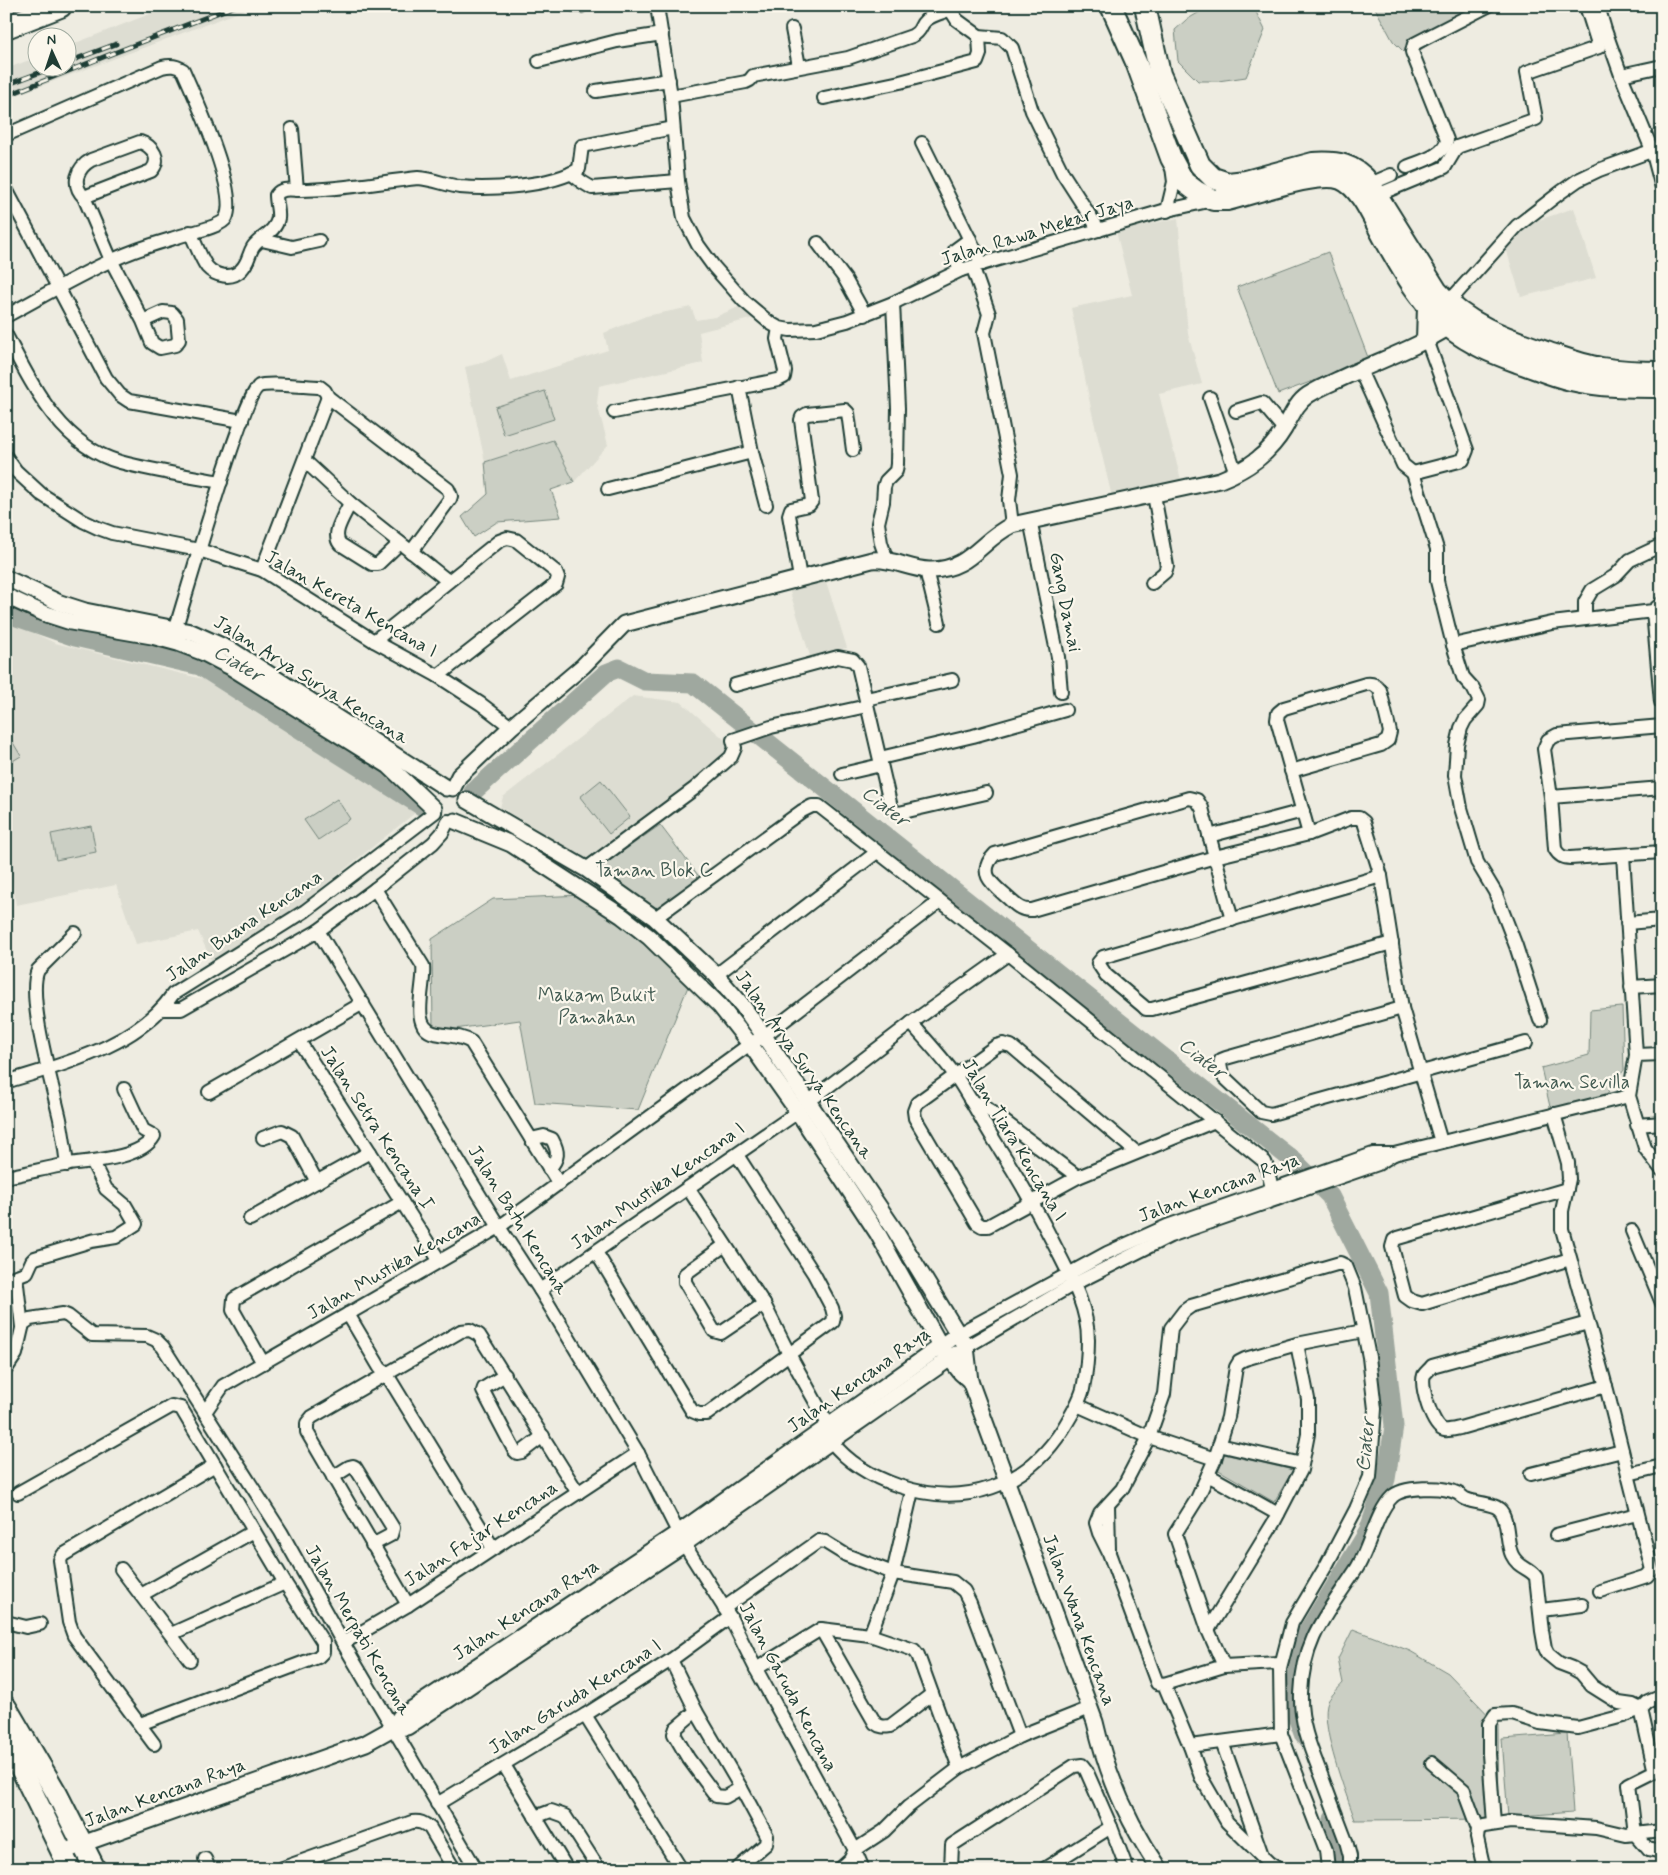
<svg xmlns="http://www.w3.org/2000/svg" width="1668" height="1875" viewBox="0 0 1668 1875" font-family="Mynerve,sans-serif">
  <style>
    .built { fill: #ddddd2 }
    .green { fill: #cbcfc4; stroke: #75867c }
    .lines { fill: none; stroke-linecap: round; stroke-linejoin: round }
    .river { stroke: #9fa89f; stroke-width: 19 }
    .minor-casing { stroke: #1f3d34; stroke-width: 16 }
    .tertiary-casing { stroke: #1f3d34; stroke-width: 19 }
    .primary-casing { stroke: #1f3d34; stroke-width: 24 }
    .motorway-casing { stroke: #1f3d34; stroke-width: 26 }
    .minor { stroke: #fbf7ec; stroke-width: 12 }
    .tertiary { stroke: #fbf7ec; stroke-width: 15 }
    .primary { stroke: #fbf7ec; stroke-width: 20 }
    .motorway { stroke: #fbf7ec; stroke-width: 22 }
    .rail-casing { stroke: #1f3d34; stroke-width: 5 }
    .rail { stroke: #fbf7ec; stroke-width: 3; stroke-dasharray: 9; stroke-linecap: butt }
    .labels { text-anchor: middle; dominant-baseline: central; stroke-width: 4.5; stroke-linejoin: round; paint-order: stroke }
    .street-label { font-size: 19px; fill: #1f3d34; stroke: #fbf7ec }
    .park-label { font-size: 19px; fill: #415a51; stroke: #fbf7ec }
    .water-label { font-size: 20px; font-style: italic; fill: #455d54; stroke: #fbf7ec }
  </style>
  <rect width="100%" height="100%" fill="#eeece1"/>
  <filter id="ink" filterUnits="userSpaceOnUse"><feTurbulence type="fractalNoise" baseFrequency=".02" numOctaves="2"/><feDisplacementMap in="SourceGraphic" scale="10" xChannelSelector="R" yChannelSelector="G"/><feConvolveMatrix kernelMatrix="1 2 1 2 8 2 1 2 1" color-interpolation-filters="sRGB"/></filter>
  <g filter="url(#ink)">
    <g class="built">
      <polygon points="170,6 255,6 6,99 6,69 37,57 38,68 68,68 68,46"/>
      <polygon points="1574,208 1596,278 1521,297 1506,249 1530,223"/>
      <polygon points="1178,218 1188,334 1202,384 1159,394 1182,484 1112,497 1092,413 1071,308 1132,295 1116,231"/>
      <polygon points="741,306 754,318 699,332 703,363 599,386 597,403 608,445 574,482 553,440 485,462 465,367 485,362 502,354 511,381 608,350 604,333 646,316 691,307 696,320 715,317"/>
      <polygon points="825,578 847,648 810,656 789,589"/>
      <polygon points="6,620 55,643 203,679 295,735 415,813 300,905 212,962 198,931 136,944 116,885 16,905 6,845"/>
      <polygon points="633,696 681,702 724,739 728,746 726,756 585,859 500,807 503,797"/>
    </g>
    <g class="green">
      <polygon points="1210,6 1253,6 1265,30 1246,77 1218,81 1198,81 1178,61 1175,30 1186,20"/>
      <polygon points="1374,6 1465,6 1475,15 1409,57 1393,41"/>
      <polygon points="1328,252 1369,360 1278,394 1237,287"/>
      <polygon points="545,391 554,419 504,435 495,407"/>
      <polygon points="553,440 574,482 551,490 561,517 497,522 474,537 462,517 488,494 485,462"/>
      <polygon points="6,731 21,756 6,765"/>
      <polygon points="601,780 630,817 609,834 580,797"/>
      <polygon points="337,799 350,819 318,840 304,820"/>
      <polygon points="660,825 701,879 655,911 603,873 602,866"/>
      <polygon points="91,826 96,852 56,860 51,834"/>
      <polygon points="582,895 621,920 689,984 638,1110 535,1103 520,1020 433,1032 432,939 493,899"/>
      <polygon points="1622,1007 1624,1070 1606,1095 1551,1111 1541,1068 1589,1055 1590,1010"/>
      <polygon points="1224,1454 1293,1470 1274,1502 1217,1469"/>
      <path d="M1353,1629L1410,1651L1448,1673L1498,1725L1499,1819L1355,1820C1346,1793 1321,1730 1327,1704C1329,1697 1338,1689 1343,1683L1338,1659Z"/>
      <polygon points="1567,1734 1573,1812 1508,1817 1502,1739"/>
    </g>
    <g class="lines">
      <g class="river">
        <polyline points="6,611 11,615 75,637 200,666 423,807"/>
        <polyline points="473,792 606,673 619,668 645,681 693,683 1295,1162 1330,1196 1379,1293 1394,1426 1386,1479 1368,1532 1305,1636 1289,1695 1304,1736"/>
        <polyline points="1333,1819 1339,1835 1341,1869"/>
      </g>
      <defs>
        <g id="minor">
          <polyline points="576,6 581,6"/>
          <polyline points="657,6 671,96 678,181 684,218 698,245 714,267 744,301 770,323 779,328 790,330 816,329 847,321 893,303 961,270 1163,211 1213,200"/>
          <polyline points="948,6 957,20 979,36 1002,38 1012,48 1032,111 1063,174 1099,230"/>
          <polyline points="1598,6 1605,30 1621,75 1652,150 1662,188"/>
          <polyline points="792,29 799,66"/>
          <polyline points="539,61 617,41 662,34"/>
          <polyline points="1621,75 1662,66"/>
          <polyline points="596,91 669,80"/>
          <path d="M671,96L746,82L750,80L753,76L848,58L912,36C923,30 918,27 926,20C932,15 941,13 949,10"/>
          <polyline points="824,98 900,82 977,62 980,54 979,36"/>
          <polyline points="292,129 297,190"/>
          <path d="M6,135L162,67C170,65 176,65 183,70C195,97 239,192 226,218C221,228 183,234 171,239C150,245 130,252 110,261C75,277 41,297 6,316"/>
          <polyline points="922,143 982,264"/>
          <path d="M1407,167C1421,161 1444,156 1447,140L1412,52L1414,44L1488,6"/>
          <polyline points="571,173 582,182 592,188 678,181"/>
          <polyline points="1370,184 1391,175"/>
          <polyline points="6,189 106,378 120,395 129,401 242,421"/>
          <polyline points="1377,195 1445,167 1457,147 1536,119 1527,72 1599,47 1586,6"/>
          <path d="M84,197L151,171C162,160 153,146 140,142L91,160C77,168 71,184 84,197L111,260L143,321L163,312L172,313L177,319L179,340L175,345L160,348L152,343L143,321"/>
          <polyline points="1167,211 1174,182 1172,167"/>
          <path d="M190,232C195,242 201,259 207,267C215,276 232,280 241,270C249,262 248,255 253,247C260,237 276,232 278,218C279,211 276,203 276,195C282,187 292,190 301,190C340,190 379,182 418,178C433,179 446,185 460,187C491,190 552,186 579,169L582,146L673,128"/>
          <polyline points="262,240 292,247 319,241"/>
          <polyline points="818,243 845,279 865,315"/>
          <polyline points="973,268 989,314 984,333 1012,474 1009,500 1012,525"/>
          <polyline points="961,270 954,258 955,250 970,239"/>
          <polyline points="1447,304 1517,226 1561,192 1578,180 1599,170 1662,147"/>
          <path d="M6,335C33,386 60,445 120,462C153,471 188,476 221,482"/>
          <polyline points="1427,340 1467,450 1463,460 1413,473 1437,549 1437,581 1453,645 1463,677 1473,688 1479,700 1478,705 1465,720 1461,728 1457,745 1455,775 1461,808 1477,862 1495,892 1516,946 1540,1020"/>
          <polyline points="1360,370 1403,465 1413,473"/>
          <polyline points="739,387 752,452 766,505"/>
          <polyline points="1210,398 1236,473"/>
          <polyline points="1236,411 1262,403 1284,429"/>
          <polyline points="614,412 778,380 784,377 785,371 777,339 779,328"/>
          <polyline points="6,457 16,471 41,494 83,521 98,528 112,533 199,550 262,570 374,641 438,676 481,704 511,727"/>
          <polyline points="305,461 350,503 448,581"/>
          <polyline points="608,489 752,452"/>
          <path d="M350,503C345,515 331,533 340,544L372,564H378L400,543"/>
          <polyline points="1030,520 1058,657 1061,692"/>
          <polyline points="887,560 881,543 878,523 883,502 884,487 886,481 896,471 897,464 898,408 893,303"/>
          <polyline points="262,570 328,397"/>
          <polyline points="926,570 939,623"/>
          <polyline points="800,578 789,515 791,509 809,505 812,501 801,420 802,417 807,414 845,410 848,413 853,450"/>
          <polyline points="1152,583 1165,572 1167,566 1154,495"/>
          <polyline points="1653,611 1661,702"/>
          <polyline points="1585,618 1585,602 1592,590 1615,576 1630,560 1662,545"/>
          <path d="M176,627C185,598 244,394 259,386C267,382 309,387 320,387L325,391L328,397L448,489L451,496L450,499L411,552"/>
          <polyline points="374,641 499,541 507,538 516,540 556,572 558,577 556,584 438,676"/>
          <polyline points="1453,645 1552,623 1653,611 1662,603"/>
          <polyline points="735,685 838,657 853,660 858,666 891,807 894,811 899,813 986,793"/>
          <polyline points="866,699 952,680"/>
          <path d="M1662,726L1557,735L1548,740L1544,749L1551,797L1555,849C1559,856 1563,858 1570,858L1662,852"/>
          <polyline points="880,758 973,736 1065,710"/>
          <path d="M1291,771L1381,745L1388,740L1390,732L1380,690C1376,685 1373,683 1366,684L1284,708L1278,713L1277,720L1309,834"/>
          <polyline points="842,774 881,765"/>
          <polyline points="1551,797 1662,788"/>
          <path d="M1189,798L1197,800L1202,808L1215,857L1032,910C1021,911 1016,905 1008,898C993,885 976,873 995,854Z"/>
          <polyline points="1209,836 1303,811"/>
          <polyline points="1623,855 1636,1055 1629,1096 1645,1148 1662,1170"/>
          <polyline points="586,869 694,789 731,757 735,748 733,740 771,727 867,706"/>
          <polyline points="1381,876 1103,957 1098,963 1106,975 1143,1006 1146,1009 1152,1009 1392,943"/>
          <path d="M375,889L423,966C426,984 409,1027 434,1033C447,1036 460,1035 471,1042L559,1184"/>
          <path d="M655,918L802,811L812,806H819L1008,954L1265,1162C1270,1174 1270,1187 1276,1199"/>
          <polyline points="1232,920 1215,857 1309,834 1351,818 1359,818 1364,822 1381,876 1402,1008 1441,1142"/>
          <polyline points="1627,923 1662,920"/>
          <polyline points="318,931 499,1227 540,1290 638,1453 684,1544 730,1617 756,1669 855,1850 863,1869"/>
          <polyline points="716,975 877,852"/>
          <polyline points="1631,987 1662,985"/>
          <path d="M1402,1008L1226,1058L1221,1060C1219,1066 1221,1071 1224,1077L1261,1112L1271,1114L1526,1043"/>
          <polyline points="163,1009 181,1009 318,931 375,889 433,843 442,833 448,821"/>
          <polyline points="299,1041 439,1260"/>
          <polyline points="1636,1055 1662,1054"/>
          <path d="M6,1082C63,1064 138,1046 173,994L305,911L435,812"/>
          <polyline points="209,1092 363,1003"/>
          <polyline points="970,1100 985,1107 1078,1177"/>
          <polyline points="808,1102 911,1023 1008,954"/>
          <polyline points="1554,1114 1568,1163 1569,1179 1562,1211 1562,1229 1607,1390 1652,1570 1647,1576 1600,1591"/>
          <polyline points="1637,1125 1662,1123"/>
          <polyline points="263,1138 282,1131 292,1136 317,1182"/>
          <path d="M531,1139L544,1136L552,1139C559,1152 559,1158 549,1169"/>
          <polyline points="1136,1152 1011,1046 1003,1044 996,1046 917,1103 914,1111 915,1118 977,1223 982,1226 988,1226 1078,1177 1215,1121"/>
          <path d="M67,1165C65,1149 63,1134 60,1119C53,1087 26,996 38,970L75,933"/>
          <path d="M6,1177C27,1173 47,1168 68,1164C91,1161 141,1159 154,1136L143,1130L124,1089"/>
          <polyline points="688,1188 764,1304 789,1354 829,1426"/>
          <polyline points="1567,1189 1398,1238 1394,1240 1392,1247 1405,1296 1412,1301 1422,1304 1570,1259"/>
          <polyline points="250,1219 370,1152"/>
          <polyline points="1632,1231 1662,1303"/>
          <polyline points="725,1245 685,1274 685,1282 714,1331 721,1333 764,1304"/>
          <polyline points="596,1252 692,1411 699,1414 707,1414 833,1322 834,1316 832,1308 814,1274 737,1155"/>
          <polyline points="16,1276 22,1327"/>
          <polyline points="6,1280 27,1272 32,1261 35,1258 91,1241 116,1237 136,1224 125,1205 106,1189 92,1161"/>
          <polyline points="540,1290 798,1112"/>
          <polyline points="348,1314 380,1368 386,1373 493,1548"/>
          <path d="M1588,1323L1432,1366C1430,1369 1426,1372 1424,1375C1420,1386 1432,1427 1444,1430C1448,1431 1455,1429 1460,1428L1606,1386"/>
          <polyline points="958,1334 1107,1253 1167,1226 1373,1154 1394,1154 1629,1096"/>
          <polyline points="966,1347 1074,1284 1170,1236 1378,1164 1394,1154"/>
          <polyline points="263,1363 233,1310 234,1299 402,1202"/>
          <polyline points="6,1369 16,1354 23,1324 30,1319 63,1314 68,1316 92,1335 147,1336 156,1340 163,1347 281,1532 343,1643 476,1869"/>
          <polyline points="505,1375 484,1388 483,1391 514,1450 517,1453 522,1452 543,1436"/>
          <polyline points="1077,1405 1149,1437 1215,1459"/>
          <polyline points="205,1412 223,1386 499,1227 750,1044 764,1036 940,901"/>
          <path d="M831,1441C849,1464 872,1477 899,1486C964,1508 1026,1487 1063,1429C1071,1416 1079,1403 1083,1389C1086,1374 1088,1355 1088,1340C1088,1307 1070,1276 1056,1248C1038,1212 1018,1177 996,1143C982,1121 970,1097 955,1075C942,1057 926,1040 911,1023"/>
          <polyline points="1219,1445 1302,1464"/>
          <polyline points="1531,1474 1622,1451"/>
          <polyline points="1628,1474 1662,1466"/>
          <polyline points="1208,1475 1278,1514"/>
          <polyline points="333,1477 349,1467 353,1466 355,1467 393,1528 391,1535 372,1545"/>
          <polyline points="18,1493 172,1406 181,1408 285,1583 323,1642 323,1652 318,1657 140,1724"/>
          <polyline points="1108,1505 1109,1550"/>
          <polyline points="1556,1535 1637,1514"/>
          <polyline points="121,1569 190,1660"/>
          <polyline points="141,1595 254,1531"/>
          <polyline points="408,1605 307,1432 307,1423 312,1417 461,1331 470,1330 479,1335 578,1493"/>
          <polyline points="724,1608 819,1541 825,1542 846,1555 893,1573 953,1582 964,1591 970,1603 1020,1736"/>
          <polyline points="1541,1610 1582,1605"/>
          <polyline points="6,1622 26,1627 40,1624"/>
          <path d="M821,1629L875,1723C880,1727 884,1727 890,1726L932,1694"/>
          <polyline points="1208,1630 1274,1522 1301,1470 1308,1434 1308,1399 1297,1344"/>
          <polyline points="171,1634 285,1583"/>
          <polyline points="870,1635 893,1573 912,1491"/>
          <polyline points="343,1643 408,1605 638,1453"/>
          <polyline points="671,1660 696,1711 741,1788 767,1836 766,1844 737,1869"/>
          <polyline points="1224,1666 1208,1630 1175,1534 1197,1499 1215,1459 1228,1417 1236,1367 1239,1362 1245,1359 1297,1344 1363,1331"/>
          <polyline points="756,1669 821,1629 870,1635 914,1650 918,1655 959,1768"/>
          <polyline points="1164,1684 1224,1666 1280,1663"/>
          <polyline points="696,1711 676,1728 674,1734 688,1758 716,1796 725,1797 741,1788"/>
          <polyline points="585,1715 681,1869"/>
          <polyline points="1222,1742 1262,1855"/>
          <polyline points="154,1744 74,1636 69,1622 60,1560 63,1555 215,1465"/>
          <polyline points="1190,1746 1281,1734"/>
          <polyline points="1432,1763 1464,1790 1465,1794 1478,1829 1477,1838 1484,1869"/>
          <polyline points="504,1765 567,1869"/>
          <polyline points="437,1804 585,1715 671,1660 730,1617"/>
          <polyline points="535,1817 551,1811 565,1816 599,1869"/>
          <polyline points="1494,1824 1489,1754 1489,1724 1495,1715 1512,1714 1540,1723 1578,1728 1623,1716 1641,1709 1648,1702 1662,1696"/>
          <polyline points="1478,1829 1484,1826 1510,1822 1596,1828 1626,1835 1662,1831"/>
          <polyline points="205,1859 209,1869"/>
          <path d="M280,1869L412,1822C420,1821 424,1823 430,1828L454,1869"/>
          <polyline points="840,1869 850,1860 855,1850 884,1831 908,1807 959,1768 1020,1736 1090,1708"/>
          <polyline points="951,1869 952,1845 955,1843 1074,1766 1082,1765 1086,1770 1111,1827 1127,1869"/>
          <polyline points="1044,1869 1111,1827"/>
          <polyline points="1278,1869 1269,1863 1227,1822 1201,1777 1190,1746 1164,1684 1157,1683 1109,1553 1099,1533 1096,1523 1100,1513 1122,1489 1149,1437 1164,1394 1171,1328 1184,1311 1191,1306 1340,1263 1346,1266 1355,1288 1369,1357 1375,1409 1370,1477 1356,1509 1327,1564 1292,1623 1280,1669 1281,1734 1326,1850 1328,1869"/>
          <path d="M1350,1869V1856L1346,1841C1338,1820 1330,1799 1322,1777C1311,1749 1300,1724 1301,1694C1303,1637 1328,1613 1357,1568C1369,1549 1377,1511 1392,1497C1402,1486 1444,1486 1457,1493C1461,1495 1463,1498 1466,1499C1476,1504 1491,1502 1499,1509C1509,1517 1506,1543 1512,1555C1518,1568 1530,1568 1536,1577L1542,1631L1545,1648L1548,1654L1559,1663L1572,1668L1581,1673L1592,1686L1619,1703L1633,1705L1641,1709L1654,1768L1653,1772L1629,1784L1635,1834L1648,1849L1662,1852"/>
        </g>
        <g id="tertiary">
          <polyline points="6,578 60,603 85,611 191,632 233,651 446,788"/>
          <polyline points="6,596 43,613 71,622 152,636 178,643 204,653 229,666 389,766 434,809"/>
          <path d="M453,788L459,776L511,727L583,666L624,624L872,560C892,558 909,569 929,570C970,571 980,540 1012,525L1220,480C1248,469 1269,454 1284,429C1291,417 1296,403 1308,395C1319,388 1331,383 1342,378C1378,361 1416,348 1449,327"/>
          <path d="M467,800L586,869L655,918L716,975L742,1005L764,1036L894,1229L958,1334L966,1347L970,1381L1095,1722C1107,1775 1129,1825 1160,1869"/>
          <polyline points="455,821 511,844 622,916 649,937 720,1006 750,1044 798,1112 878,1234 941,1347 961,1373 970,1381"/>
          <polyline points="393,1728 407,1727 681,1546 956,1354"/>
          <polyline points="62,1853 82,1844 366,1743 393,1728 400,1717 678,1533 958,1334"/>
        </g>
        <g id="primary">
          <path d="M1111,6L1136,62L1171,158L1184,182L1196,191L1213,200H1227C1253,194 1318,170 1341,179C1363,188 1375,224 1387,243C1404,273 1423,306 1450,328C1470,344 1493,353 1517,362C1535,368 1553,376 1571,380C1601,387 1631,387 1662,387"/>
          <path d="M1145,6L1160,74L1200,165L1213,178L1228,183L1246,181L1313,163C1336,161 1355,164 1370,184L1437,291C1465,324 1506,338 1546,352C1564,358 1582,365 1601,368C1621,371 1641,372 1662,372"/>
          <polyline points="1427,340 1428,306"/>
          <polyline points="6,1707 57,1794 95,1869"/>
          <polyline points="6,1738 70,1869"/>
        </g>
        <polyline id="motorway" points="6,27 60,6"/>
      </defs>
      <use href="#minor" class="minor-casing"/>
      <use href="#tertiary" class="tertiary-casing"/>
      <use href="#primary" class="primary-casing"/>
      <use href="#motorway" class="motorway-casing"/>
      <use href="#minor" class="minor"/>
      <use href="#tertiary" class="tertiary"/>
      <use href="#primary" class="primary"/>
      <use href="#motorway" class="motorway"/>
      <defs>
        <g id="rail">
          <polyline points="68,62 116,44"/>
          <polyline points="6,85 52,68"/>
          <polyline points="6,96 106,56 235,6"/>
        </g>
      </defs>
      <use href="#rail" class="rail-casing"/>
      <use href="#rail" class="rail"/>
    </g>
  </g>
  <g class="labels">
    <g class="street-label">
      <text transform="translate(1037 231) rotate(-17)">Jalan Rawa Mekar Jaya</text>
      <text transform="translate(1065 602) rotate(79)">Gang Damai</text>
      <text transform="translate(351 604) rotate(30)">Jalan Kereta Kencana I</text>
      <text transform="translate(311 680) rotate(32)">Jalan Arya Surya Kencana</text>
      <text transform="translate(244 926) rotate(-34)">Jalan Buana Kencana</text>
      <text transform="translate(804 1065) rotate(55)">Jalan Arya Surya Kencana</text>
      <text transform="translate(377 1128) rotate(57)">Jalan Setra Kencana I</text>
      <text transform="translate(1014 1140) rotate(59)">Jalan Tiara Kencana I</text>
      <text transform="translate(658 1186) rotate(-35)">Jalan Mustika Kencana I</text>
      <text transform="translate(1219 1188) rotate(-20)">Jalan Kencana Raya</text>
      <text transform="translate(518 1220) rotate(58)">Jalan Batu Kencana</text>
      <text transform="translate(394 1266) rotate(-30)">Jalan Mustika Kencana</text>
      <text transform="translate(859 1380) rotate(-35)">Jalan Kencana Raya</text>
      <text transform="translate(481 1534) rotate(-33)">Jalan Fajar Kencana</text>
      <text transform="translate(526 1610) rotate(-33)">Jalan Kencana Raya</text>
      <text transform="translate(1079 1620) rotate(70)">Jalan Wana Kencana</text>
      <text transform="translate(358 1630) rotate(60)">Jalan Merpati Kencana</text>
      <text transform="translate(788 1687) rotate(62)">Jalan Garuda Kencana</text>
      <text transform="translate(575 1697) rotate(-32)">Jalan Garuda Kencana I</text>
      <text transform="translate(165 1793) rotate(-20)">Jalan Kencana Raya</text>
    </g>
    <g class="park-label">
      <text x="654" y="870">Taman Blok C</text>
      <text x="597" y="995">Makam Bukit<tspan x="597" dy="22">Pamahan</tspan></text>
      <text x="1572" y="1082">Taman Sevilla</text>
    </g>
    <g class="water-label">
      <text transform="translate(238 664) rotate(31)">Ciater</text>
      <text transform="translate(885 807) rotate(38)">Ciater</text>
      <text transform="translate(1202 1059) rotate(38)">Ciater</text>
      <text transform="translate(1366 1445) rotate(-84)">Ciater</text>
    </g>
  </g>
  <rect width="1668" height="1875" fill="none" stroke="#fbf7ec" stroke-width="25"/>
  <rect x="12" y="12" width="1643" height="1850" fill="none" stroke="#1f3d34" stroke-width="2" filter="url(#ink)"/>
  <g transform="translate(52 52) rotate(357)"><circle r="24" fill="#fbf7ec" stroke="#a3ada2"/>
  <path d="M0-4L9 19L0 12L-9 19Z" fill="#1f3d34"/>
  <text y="-8" font-size="14" font-weight="bold" text-anchor="middle" fill="#1f3d34">N</text>
  </g>
</svg>
